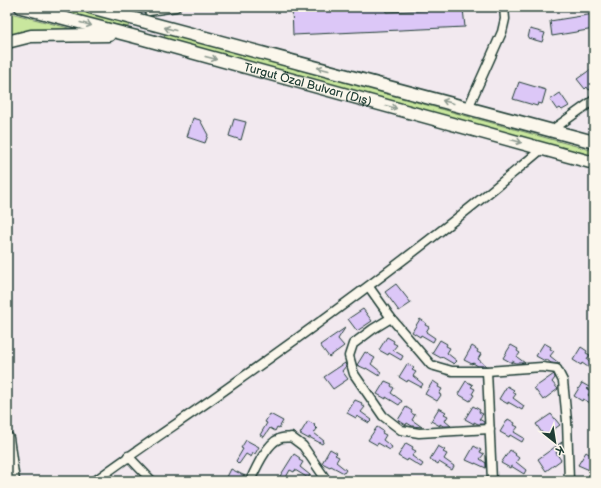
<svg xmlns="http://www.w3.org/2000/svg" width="601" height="488" viewBox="0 0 601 488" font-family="'Balsamiq Sans',sans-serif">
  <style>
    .green { fill: #c9e79e; stroke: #749269 }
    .building { fill: #dcc7f7; stroke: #1f3d34 }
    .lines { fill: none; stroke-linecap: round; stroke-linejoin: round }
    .street-casing { stroke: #1f3d34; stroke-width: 11 }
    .secondary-casing { stroke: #1f3d34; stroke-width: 15 }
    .street { stroke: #fbf7ec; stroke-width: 8 }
    .secondary { stroke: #fbf7ec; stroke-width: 12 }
    .oneway { stroke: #8d9a90 }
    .labels { text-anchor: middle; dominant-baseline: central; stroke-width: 4; stroke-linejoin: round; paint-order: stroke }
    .street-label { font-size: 12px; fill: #1f3d34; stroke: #fbf7ec }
  </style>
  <rect width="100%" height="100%" fill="#f2e9ef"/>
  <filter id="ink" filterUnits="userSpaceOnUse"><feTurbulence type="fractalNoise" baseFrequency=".025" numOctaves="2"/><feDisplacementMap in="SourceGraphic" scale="8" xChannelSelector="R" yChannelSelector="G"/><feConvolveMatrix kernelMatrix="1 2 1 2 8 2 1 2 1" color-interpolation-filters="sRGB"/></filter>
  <g filter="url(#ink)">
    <g class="green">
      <polygon points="47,7 71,7 129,23 128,27 98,21"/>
      <polygon points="7,12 84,32 7,39"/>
      <polygon points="165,33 594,151 594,156 561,148 164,40"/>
    </g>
    <g class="building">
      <polygon points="292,7 385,7 386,12 463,9 465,27 293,35"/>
      <polygon points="594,14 594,29 552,36 550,21"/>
      <polygon points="530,29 545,33 542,42 528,38"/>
      <polygon points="594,67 594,87 589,90 587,87 585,89 577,79"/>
      <polygon points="519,82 546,90 542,104 538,103 537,106 513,99"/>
      <polygon points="560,93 569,106 562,110 560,108 557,110 550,100"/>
      <polygon points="193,118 200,120 208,135 205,143 187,137"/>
      <polygon points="234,119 246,122 241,140 229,136"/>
      <polygon points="396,284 411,303 399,311 385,292"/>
      <polygon points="363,309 372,321 357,331 348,319"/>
      <polygon points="420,319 426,323 425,325 429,327 426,332 435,338 433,342 421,335 420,337 412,332"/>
      <polygon points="345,328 338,339 344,346 329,357 320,345"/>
      <polygon points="387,337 394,341 393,343 397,345 393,350 403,356 401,360 389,353 388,355 379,350"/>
      <polygon points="440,340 447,344 446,346 450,348 447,353 457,361 454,364 442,357 441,358 432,353"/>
      <polygon points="544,343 551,347 550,349 554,351 550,356 560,364 551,363 546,359 545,361 536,356"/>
      <polygon points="511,345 518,349 517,351 520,353 517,357 525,363 516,363 512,361 512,363 503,358"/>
      <polygon points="472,346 478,350 477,352 481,354 478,359 486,366 478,366 473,363 472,364 464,360"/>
      <polygon points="581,347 587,351 586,353 590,355 587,360 594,365 594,371 582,363 581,365 573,360"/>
      <polygon points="365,352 375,358 371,364 381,372 379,376 366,368 366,369 357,365"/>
      <polygon points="345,363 346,366 342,371 348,379 333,389 324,377"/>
      <polygon points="407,364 414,368 412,370 416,372 413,376 423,384 421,387 408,380 407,382 399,377"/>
      <polygon points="554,374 555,378 552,382 558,389 543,400 534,388"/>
      <polygon points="385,381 392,384 391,386 394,388 391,393 402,401 399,405 386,397 386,399 377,394"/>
      <polygon points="433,381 439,385 438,387 442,389 439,394 441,395 437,401 425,394"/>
      <polygon points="466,381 473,385 471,387 475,389 472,394 474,395 470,401 458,394"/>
      <polygon points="582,383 589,387 587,389 591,391 588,395 594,400 594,405 583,399 582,401 574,396"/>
      <polygon points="507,386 514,390 512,392 516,394 513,398 524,406 522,410 508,402 508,404 499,399"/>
      <polygon points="355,400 362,403 361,405 365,407 361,412 372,420 369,423 357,416 356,418 347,413"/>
      <polygon points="473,406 480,410 479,412 483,414 479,419 484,422 484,424 478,424 474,422 474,424 465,419"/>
      <polygon points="406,407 412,411 411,413 415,415 412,420 422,427 412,426 407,423 406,425 398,420"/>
      <polygon points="439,408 446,412 444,414 448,416 445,421 451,426 443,426 440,424 440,426 431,421"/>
      <polygon points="270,414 283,421 279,428 277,427 275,431 270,428 264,437 260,435 267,423 265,422"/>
      <polygon points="551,414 560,425 544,436 536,424"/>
      <polygon points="508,419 515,423 514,425 518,427 514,432 524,438 522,442 510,435 509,437 500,432"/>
      <polygon points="308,421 315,425 314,426 317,429 314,433 324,441 322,444 309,437 309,439 300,434"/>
      <polygon points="377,427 383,431 382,433 386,435 383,440 392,447 390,450 378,443 377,445 368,440"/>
      <polygon points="246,440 259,447 255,454 253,453 251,457 246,454 239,464 236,461 243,449 241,448"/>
      <polygon points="562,442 556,453 561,460 546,471 538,459"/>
      <polygon points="406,443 413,447 412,449 416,451 412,456 423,464 421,467 408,459 407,461 398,456"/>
      <polygon points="438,446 445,450 443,452 447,454 444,459 454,466 452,470 439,462 438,464 430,459"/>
      <polygon points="474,446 481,450 480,452 484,454 480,459 486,463 486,468 475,463 475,464 466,460"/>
      <polygon points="330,449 337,453 335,455 339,457 336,462 346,470 344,473 331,466 330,467 322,463"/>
      <polygon points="510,450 516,454 515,455 519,458 516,462 526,470 524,474 511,466 510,468 501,463"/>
      <polygon points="586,452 592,456 591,457 594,459 592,464 594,466 594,472 578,465"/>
      <polygon points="294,454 300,458 299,460 303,462 300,467 310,475 308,478 295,470 294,472 290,470 284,481 277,481"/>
      <polygon points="231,469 245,476 242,481 227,481 228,478 227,477"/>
    </g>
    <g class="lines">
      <defs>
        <g id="street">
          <polyline points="149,11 176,7"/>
          <polyline points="468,108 502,32 505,19 504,7"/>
          <polyline points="552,130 594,100"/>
          <polyline points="369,287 391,318 431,365 452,371 487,371 542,367 557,369 563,381 567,421 569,481"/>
          <polyline points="391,318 373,329 353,344 349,356 354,374 383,416 401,430 419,433 490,429"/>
          <polyline points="487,371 492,481"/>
          <polyline points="128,456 152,481"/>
          <path d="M95,481C141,447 189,416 236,382C341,308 445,231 543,148"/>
          <path d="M250,481C255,470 267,443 279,439C282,437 288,438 291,437L303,446L327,481"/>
        </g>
        <g id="secondary">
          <path id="s1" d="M21,7L144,39L594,163"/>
          <polyline points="90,7 594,142"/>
          <polyline points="7,42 31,36 109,35"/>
          <polyline points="7,438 13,481"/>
        </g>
      </defs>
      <use href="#street" class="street-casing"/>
      <use href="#secondary" class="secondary-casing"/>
      <use href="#street" class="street"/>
      <use href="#secondary" class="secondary"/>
    </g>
    <defs><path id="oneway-shaft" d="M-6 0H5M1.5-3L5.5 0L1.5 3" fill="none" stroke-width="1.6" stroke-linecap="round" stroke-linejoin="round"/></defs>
    <g class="oneway">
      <use href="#oneway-shaft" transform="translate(86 24) rotate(15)"/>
      <use href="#oneway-shaft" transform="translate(170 29) rotate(-165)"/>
      <use href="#oneway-shaft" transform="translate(211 58) rotate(15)"/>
      <use href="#oneway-shaft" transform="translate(323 69) rotate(-165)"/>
      <use href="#oneway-shaft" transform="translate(448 102) rotate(-165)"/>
      <use href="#oneway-shaft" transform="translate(391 107) rotate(15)"/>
      <use href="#oneway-shaft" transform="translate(516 141) rotate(15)"/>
    </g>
  </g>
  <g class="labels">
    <g class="street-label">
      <text stroke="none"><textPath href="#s1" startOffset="297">Turgut Özal Bulvarı (Dış)</textPath></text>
    </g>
  </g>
  <rect width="601" height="488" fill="none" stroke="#fbf7ec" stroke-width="24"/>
  <rect x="12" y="12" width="577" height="464" fill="none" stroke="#1f3d34" stroke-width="1.5" filter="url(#ink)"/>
  <g transform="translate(555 442) rotate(150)" stroke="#fbf7ec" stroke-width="3" paint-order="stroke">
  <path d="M0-3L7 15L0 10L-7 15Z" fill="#1f3d34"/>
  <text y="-6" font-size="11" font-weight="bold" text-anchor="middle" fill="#1f3d34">K</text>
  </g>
</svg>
